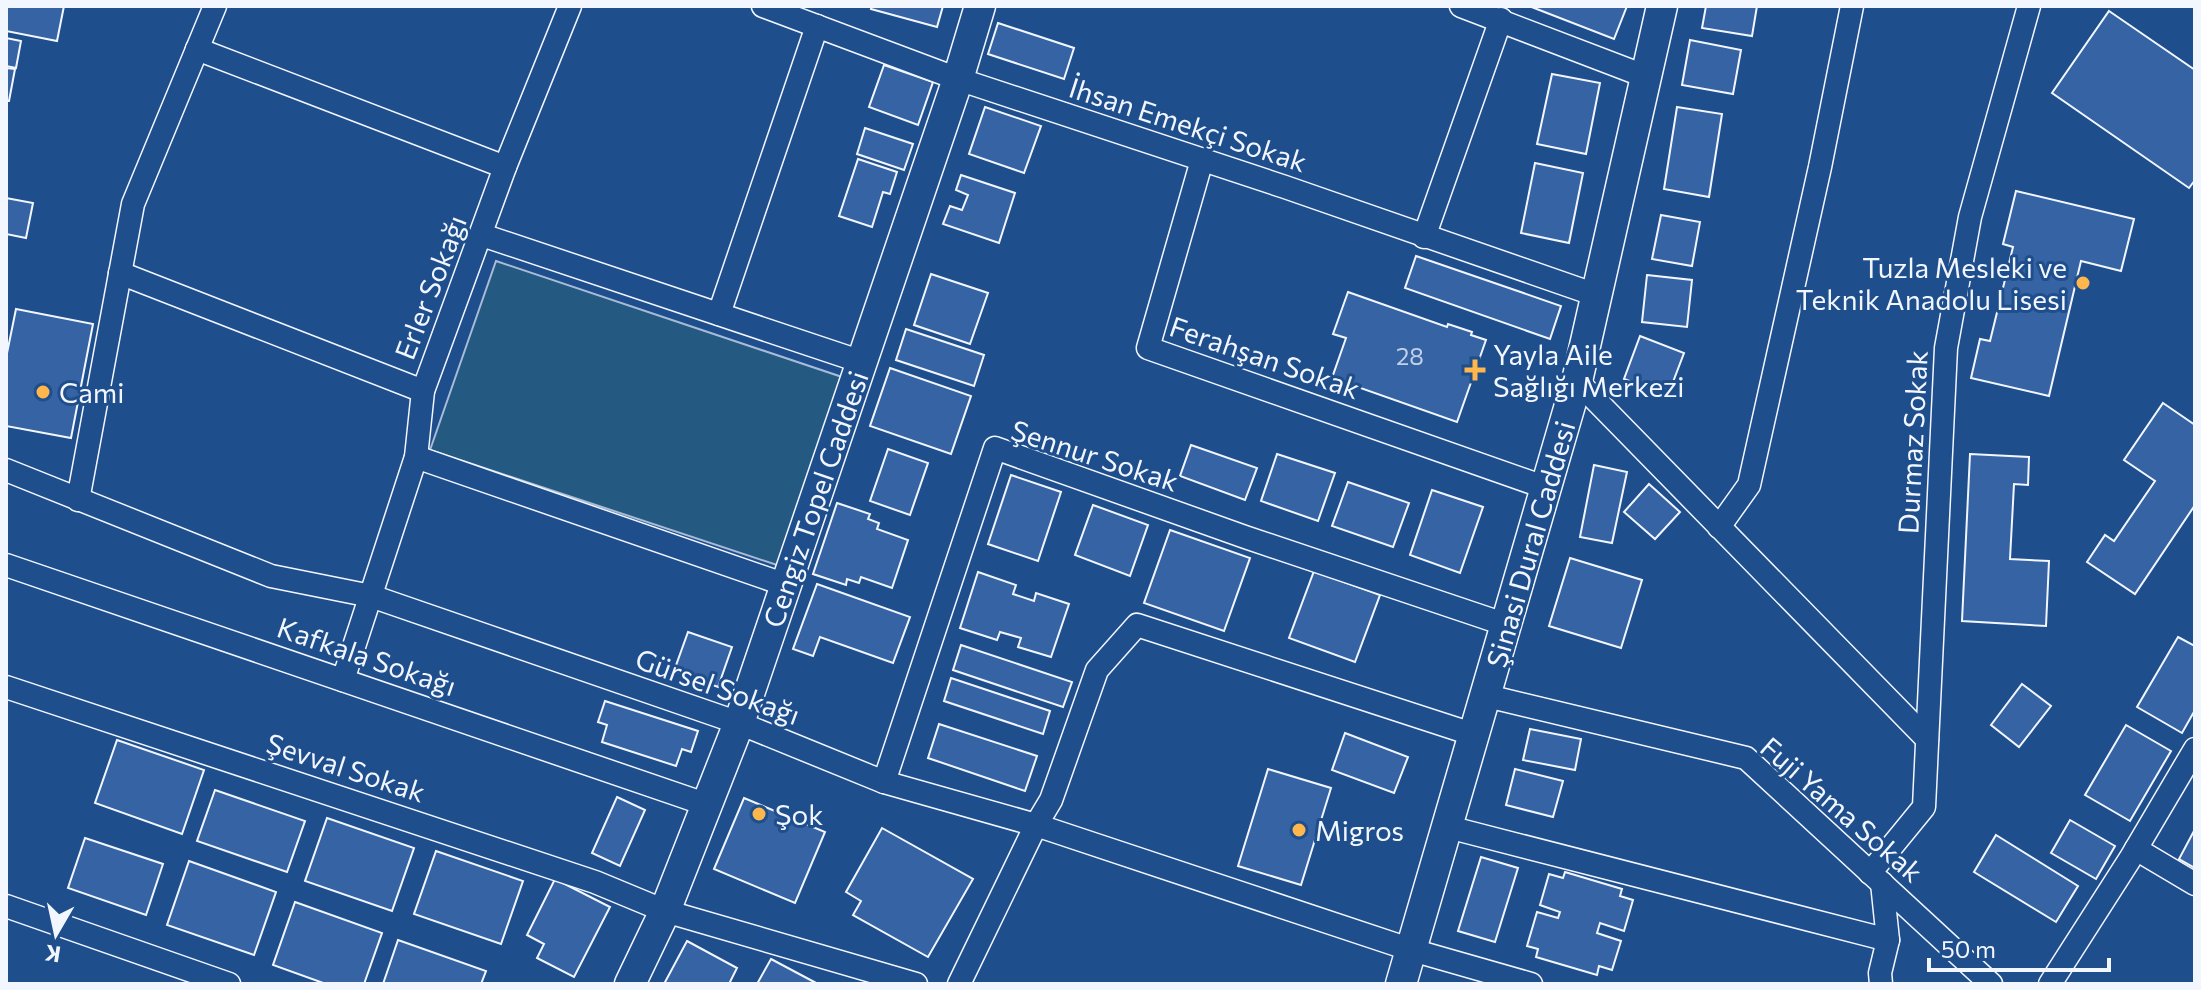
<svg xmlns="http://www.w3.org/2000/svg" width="2201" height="990" viewBox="0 0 2201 990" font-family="Commissioner,sans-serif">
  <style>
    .green { fill: #245a82; stroke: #a8bbd7; stroke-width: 2 }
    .building { fill: #3563a3; stroke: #f2f6ff; stroke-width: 2 }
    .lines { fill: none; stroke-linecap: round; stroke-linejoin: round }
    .street-casing { stroke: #f2f6ff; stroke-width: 25 }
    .secondary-casing { stroke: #f2f6ff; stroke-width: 33 }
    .street { stroke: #1f4e8c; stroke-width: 22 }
    .secondary { stroke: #1f4e8c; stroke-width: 30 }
    .poi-dot { fill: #ffb74d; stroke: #1f4e8c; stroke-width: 3 }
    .labels { text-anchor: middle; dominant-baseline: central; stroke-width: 6; stroke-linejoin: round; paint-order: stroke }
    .number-label { font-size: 24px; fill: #c3d1e8 }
    .street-label { font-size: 28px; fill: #f2f6ff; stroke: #1f4e8c }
    .poi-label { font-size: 28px; fill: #f2f6ff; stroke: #1f4e8c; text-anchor: start }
  </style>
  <rect width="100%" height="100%" fill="#1f4e8c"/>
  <polygon class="green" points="496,261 845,378 780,566 430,450"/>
  <g class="building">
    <polygon points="6,6 64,6 57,41 6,31"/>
    <polygon points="872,6 943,6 937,27 871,9"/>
    <polygon points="1529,6 1627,6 1614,39"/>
    <polygon points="1706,6 1757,6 1752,36 1702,28"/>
    <polygon points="2109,11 2195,70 2195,180 2189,188 2052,93"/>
    <polygon points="998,23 1074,48 1064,79 988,54"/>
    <polygon points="6,38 21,41 16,68 6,66"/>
    <polygon points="1690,40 1741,50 1733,94 1682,85"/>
    <polygon points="884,65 933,82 918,125 869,107"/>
    <polygon points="6,68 15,69 9,101 6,101"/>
    <polygon points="1552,74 1600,83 1586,154 1537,144"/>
    <polygon points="985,107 1041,126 1024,173 969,154"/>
    <polygon points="1677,107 1722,114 1709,197 1664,189"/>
    <polygon points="865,128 913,144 904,170 857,154"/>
    <polygon points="858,159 897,172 890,194 883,192 872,227 839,216"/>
    <polygon points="1535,163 1583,173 1569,243 1521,233"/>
    <polygon points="961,175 1015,193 999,243 943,224 950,206 962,210 968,195 956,190"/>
    <polygon points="2016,191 2134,219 2121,271 2081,261 2049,396 1971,378 1980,339 1990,341 2013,247 2003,244"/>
    <polygon points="6,198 33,203 26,238 6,234"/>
    <polygon points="1661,215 1700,222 1692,266 1652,259"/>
    <polygon points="1416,256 1561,306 1550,339 1405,288"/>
    <polygon points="931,274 988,293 970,344 914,325"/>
    <polygon points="1647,275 1692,280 1687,327 1642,322"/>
    <polygon points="1348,292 1447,327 1448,324 1472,332 1471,335 1486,340 1457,422 1332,378 1346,338 1333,334"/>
    <polygon points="16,309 93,324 71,438 6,426 6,358"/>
    <polygon points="906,329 984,355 974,386 896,360"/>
    <polygon points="1640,336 1684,353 1668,395 1624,379"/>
    <polygon points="890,368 971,396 951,454 870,426"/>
    <polygon points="2163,403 2195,425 2195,505 2135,594 2087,562 2105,535 2114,541 2155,481 2124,460"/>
    <polygon points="1191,445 1257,468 1245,500 1180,476"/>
    <polygon points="888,449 928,463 910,515 870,501"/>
    <polygon points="1277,454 1335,473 1318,521 1261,501"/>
    <polygon points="1970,454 2029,457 2028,485 2014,484 2010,559 2049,561 2046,626 1962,621"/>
    <polygon points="1594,465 1627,472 1612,543 1580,537"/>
    <polygon points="1011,475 1061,492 1038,561 988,544"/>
    <polygon points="1348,482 1409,503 1393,547 1332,526"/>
    <polygon points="1649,484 1680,512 1655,539 1624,512"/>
    <polygon points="1432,490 1483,507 1460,573 1410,555"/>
    <polygon points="837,503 870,514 868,519 879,523 877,529 908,540 892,588 861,577 859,583 847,579 846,585 813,574"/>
    <polygon points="1093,505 1148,525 1130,576 1075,555"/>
    <polygon points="1170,530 1250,558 1224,631 1144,603"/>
    <polygon points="1570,558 1642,580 1621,648 1549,626"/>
    <polygon points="1314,571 1380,595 1355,662 1289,638"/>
    <polygon points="978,572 1016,585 1013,594 1034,601 1036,593 1069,604 1051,657 1018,647 1021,638 1000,632 997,640 960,628"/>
    <polygon points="817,584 910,617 893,663 820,637 813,656 793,649"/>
    <polygon points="688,632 732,647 718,687 674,671"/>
    <polygon points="2178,637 2195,646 2195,710 2182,733 2137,707"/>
    <polygon points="961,645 1072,682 1063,707 953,670"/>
    <polygon points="951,678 1050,711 1043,734 944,701"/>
    <polygon points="2022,684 2051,706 2019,747 1991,725"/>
    <polygon points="605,701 698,731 691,752 682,749 676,766 602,742 607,725 598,722"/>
    <polygon points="939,724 1037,756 1025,791 928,758"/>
    <polygon points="2126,725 2171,751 2130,821 2085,795"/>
    <polygon points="1530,729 1581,739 1575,770 1523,760"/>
    <polygon points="1345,733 1408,757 1394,793 1332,770"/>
    <polygon points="117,740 204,770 182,834 95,803"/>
    <polygon points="1268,769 1331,788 1301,885 1238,866"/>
    <polygon points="1515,769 1563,781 1553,817 1506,805"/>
    <polygon points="215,790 305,821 287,872 197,841"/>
    <polygon points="617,797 645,810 620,866 592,853"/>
    <polygon points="744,798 825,832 795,903 714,869"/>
    <polygon points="327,818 414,848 392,911 305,881"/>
    <polygon points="2070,820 2115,846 2096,879 2051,853"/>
    <polygon points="882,828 973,879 928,957 853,915 861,901 846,892"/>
    <polygon points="2195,829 2195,868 2179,859"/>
    <polygon points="1996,835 2078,886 2056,922 1974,872"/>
    <polygon points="85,838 163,864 146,915 68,888"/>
    <polygon points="436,851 523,881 501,944 414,914"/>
    <polygon points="1481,857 1518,868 1495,942 1458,931"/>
    <polygon points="189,861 276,892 254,955 167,925"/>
    <polygon points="1565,872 1622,889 1620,896 1633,900 1624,931 1600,923 1597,933 1621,941 1612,970 1599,966 1597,975 1536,957 1538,949 1527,946 1537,912 1558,918 1560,912 1540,905 1549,874 1563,878"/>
    <polygon points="555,879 610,907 574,977 537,958 544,944 527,935"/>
    <polygon points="295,902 382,933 364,984 326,984 273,965"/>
    <polygon points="398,940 486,971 481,984 383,984"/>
    <polygon points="687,941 737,968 729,984 664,984"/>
    <polygon points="771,959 818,984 757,984"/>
  </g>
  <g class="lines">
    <defs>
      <g id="street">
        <polyline points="763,6 958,79 1285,187 1596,295"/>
        <polyline points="1461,6 1647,77"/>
        <polyline points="197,49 505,167"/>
        <polyline points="1202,160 1148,348 1547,488"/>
        <polyline points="482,235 862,362"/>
        <polyline points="1424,237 1501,19"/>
        <polyline points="120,273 423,391"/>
        <polyline points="719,314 817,26"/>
        <polyline points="1577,381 1927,739"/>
        <polyline points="416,457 786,585"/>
        <polyline points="6,470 271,576 371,596 739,723 884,782 1036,825 1412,950 1531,984"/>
        <polyline points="78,500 133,204 215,6"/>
        <polyline points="1719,527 1749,485 1820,167 1852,6"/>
        <polyline points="6,565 708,805"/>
        <polyline points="343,680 416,457 423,391 505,167 570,6"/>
        <polyline points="6,687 595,882 665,911 916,984"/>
        <polyline points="1487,696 1746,758 1991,984"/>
        <polyline points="884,782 995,448 1245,537 1507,625"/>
        <polyline points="1448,827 1888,940"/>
        <polyline points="2136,849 2195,884"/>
        <polyline points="1870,873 1924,807 1946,348 1970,217 2029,6"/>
        <polyline points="6,906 229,984"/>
        <polyline points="959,984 1036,825 1051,800 1097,670 1137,625 1475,735"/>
        <polyline points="1881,984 1880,973 1888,940 1882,883"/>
        <polyline points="2050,984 2130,859 2195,749"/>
      </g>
      <g id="secondary">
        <polyline points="630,984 665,911 739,723 958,79 980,6"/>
        <polyline points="1401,984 1577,381 1662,6"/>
      </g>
    </defs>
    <use href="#street" class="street-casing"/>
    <use href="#secondary" class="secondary-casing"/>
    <use href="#street" class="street"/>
    <use href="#secondary" class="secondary"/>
  </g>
  <g class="poi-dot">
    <circle cx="2083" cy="283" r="8"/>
    <path d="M1471 358h8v8h8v8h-8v8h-8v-8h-8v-8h8z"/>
    <circle cx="43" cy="392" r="8"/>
    <circle cx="759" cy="814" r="8"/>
    <circle cx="1299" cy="830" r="8"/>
  </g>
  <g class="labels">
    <g class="number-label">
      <text x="1410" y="355">28</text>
    </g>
    <g class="street-label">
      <text transform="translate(1188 124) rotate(18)">İhsan Emekçi Sokak</text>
      <text transform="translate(430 287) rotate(-69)">Erler Sokağı</text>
      <text transform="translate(1265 357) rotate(19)">Ferahşan Sokak</text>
      <text transform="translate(1912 442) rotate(-87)">Durmaz Sokak</text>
      <text transform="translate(1095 455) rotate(18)">Şennur Sokak</text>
      <text transform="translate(815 499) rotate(-71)">Cengiz Topel Caddesi</text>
      <text transform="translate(1530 544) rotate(-74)">Şinasi Dural Caddesi</text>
      <text transform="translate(367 656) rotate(19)">Kafkala Sokağı</text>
      <text transform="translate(718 686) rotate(20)">Gürsel Sokağı</text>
      <text transform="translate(346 767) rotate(18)">Şevval Sokak</text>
      <text transform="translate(1842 809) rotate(41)">Fuji Yama Sokak</text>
    </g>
    <g class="poi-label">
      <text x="2067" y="267" text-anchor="end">Tuzla Mesleki ve<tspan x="2067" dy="32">Teknik Anadolu Lisesi</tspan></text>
      <text x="1493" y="354">Yayla Aile<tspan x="1493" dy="32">Sağlığı Merkezi</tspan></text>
      <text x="59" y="392">Cami</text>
      <text x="775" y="814">Şok</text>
      <text x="1315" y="830">Migros</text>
    </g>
  </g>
  <rect width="2201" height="990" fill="none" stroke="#f2f6ff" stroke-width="16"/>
  <g transform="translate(56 934) rotate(189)" stroke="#1f4e8c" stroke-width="6" paint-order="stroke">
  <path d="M0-6L14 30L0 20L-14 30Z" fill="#f2f6ff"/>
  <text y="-12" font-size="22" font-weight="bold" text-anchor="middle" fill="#f2f6ff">K</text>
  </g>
  <path d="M1929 958v12h180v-12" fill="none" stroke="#f2f6ff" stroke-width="4"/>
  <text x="1941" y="958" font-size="24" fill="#f2f6ff" stroke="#1f4e8c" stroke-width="6" paint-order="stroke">50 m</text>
</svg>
